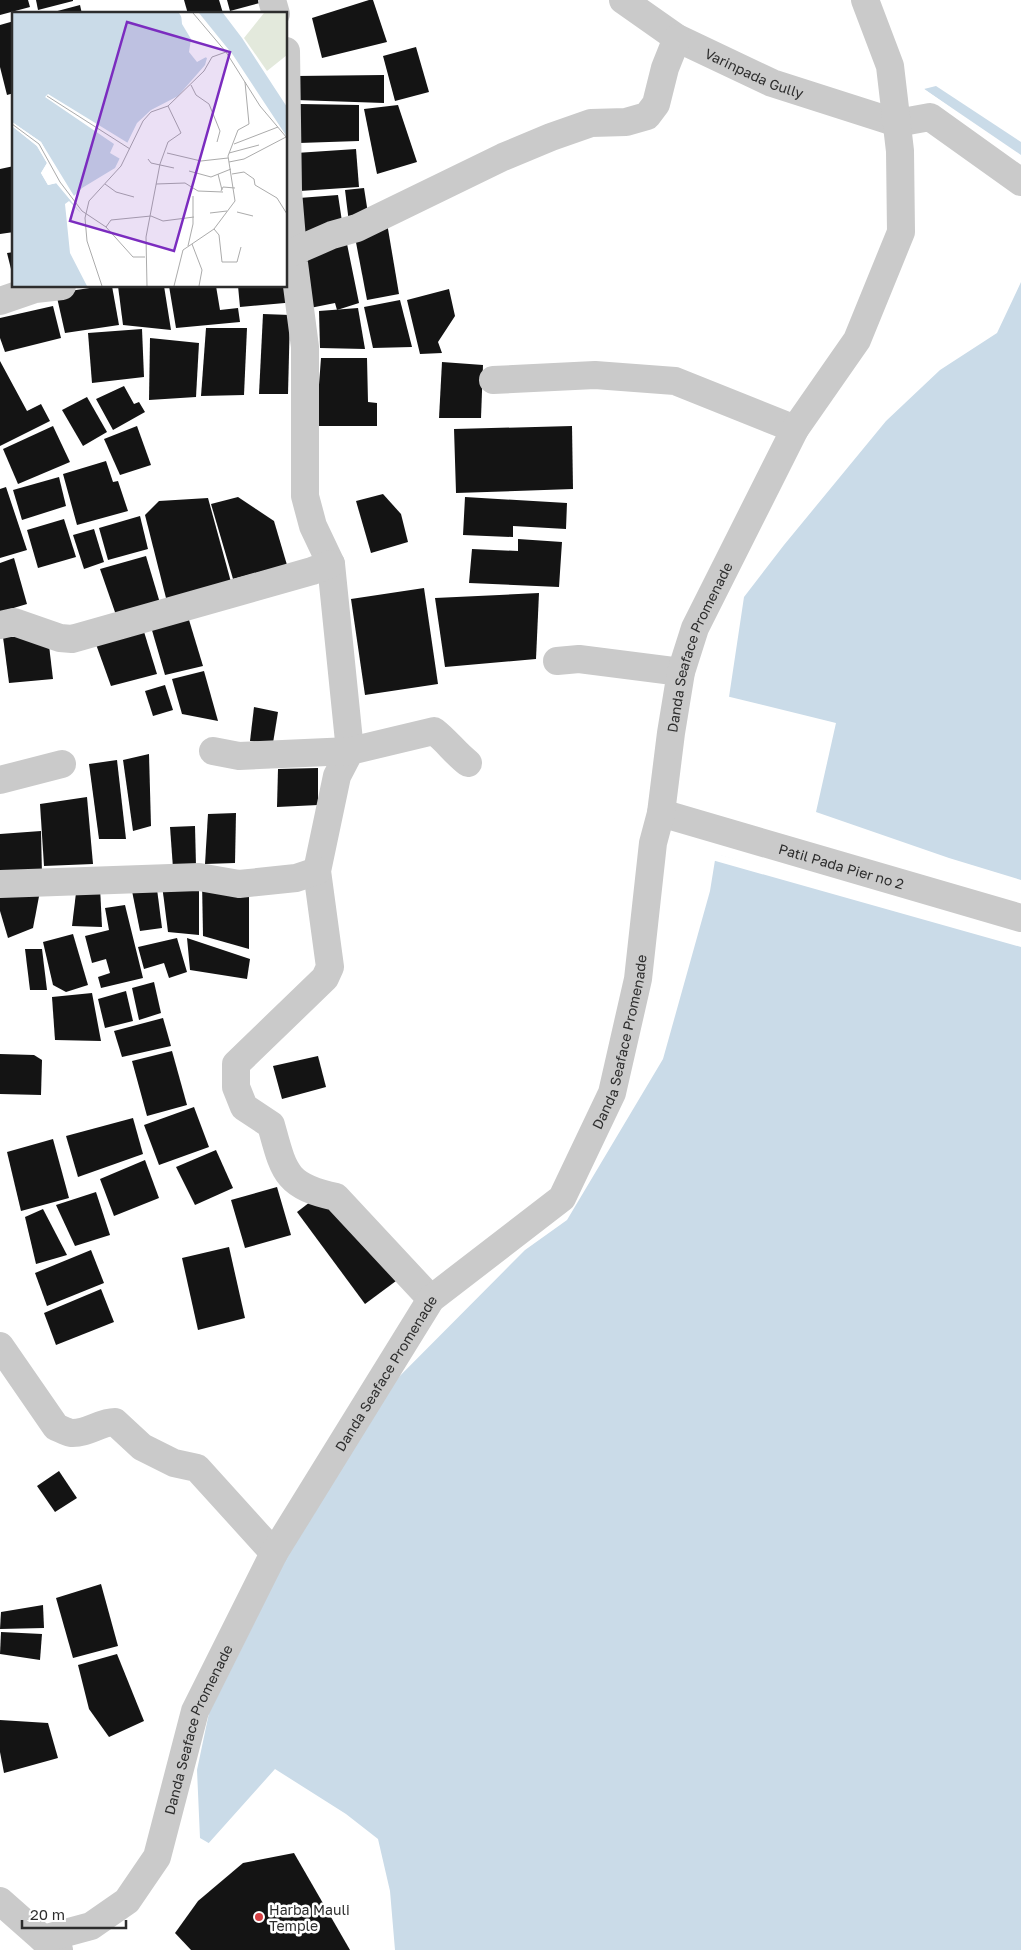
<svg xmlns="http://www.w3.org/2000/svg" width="1021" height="1950" viewBox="0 0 1021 1950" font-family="'Golos Text',sans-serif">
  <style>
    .water { fill: #cadbe8 }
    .pier { fill: #fff }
    .building { fill: #141414 }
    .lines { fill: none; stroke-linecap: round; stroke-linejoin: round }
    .minor { stroke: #cacaca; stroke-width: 28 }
    .poi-dot { fill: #d53f43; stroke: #fff; stroke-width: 2 }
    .labels { text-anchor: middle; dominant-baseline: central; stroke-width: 5; stroke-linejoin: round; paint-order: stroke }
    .street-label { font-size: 14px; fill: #2d2d2d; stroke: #fff }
    .poi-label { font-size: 14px; fill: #2d2d2d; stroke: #fff; text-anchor: start }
    .inset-road { fill: none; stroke: #ababab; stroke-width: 1 }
    .view { fill: #7b2cbf; fill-opacity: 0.15; stroke: #7b2cbf; stroke-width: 2.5 }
    .inset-edge { fill: none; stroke: #2d2d2d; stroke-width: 2.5 }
  </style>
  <rect width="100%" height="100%" fill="#fff"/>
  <g class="water">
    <polygon points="936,86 1021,142 1021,155 924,89"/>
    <polygon points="1021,282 1021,894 717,792 729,697 744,597 784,545 886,421 940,370 997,333"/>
    <polygon points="716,854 1021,943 1021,1950 350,1950 243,1863 200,1838 197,1770 213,1694 363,1413 525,1250 567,1220 663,1059 710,891"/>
  </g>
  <g class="pier">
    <polygon points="924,89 1021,157 1021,158 923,92"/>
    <polygon points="726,696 836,723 816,812 949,858 1021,880 1021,896 804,832 716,794"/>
    <polygon points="715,851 721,855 1021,941 1021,947 712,860"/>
    <polygon points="275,1769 346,1814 378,1839 390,1891 395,1950 347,1950 243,1866 207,1845"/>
  </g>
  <g class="building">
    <polygon points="0,0 28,0 30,7 0,15"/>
    <polygon points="36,0 73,0 73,1 38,10"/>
    <polygon points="184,0 219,0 223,13 188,14"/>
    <polygon points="227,0 267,0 267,1 230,11"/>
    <polygon points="369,0 373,0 387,42 322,58 312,18"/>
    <polygon points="80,5 82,14 50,14 50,13"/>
    <polygon points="14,21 14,93 7,95 0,67 0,25"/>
    <polygon points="416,47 429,92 395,101 383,56"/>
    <polygon points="384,75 384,103 296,100 296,76"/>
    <polygon points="300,104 359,105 359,141 299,143"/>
    <polygon points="398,105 417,162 377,174 364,109"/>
    <polygon points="356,149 359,187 300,191 296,153"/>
    <polygon points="14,166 14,232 0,234 0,169"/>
    <polygon points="364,188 369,220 349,223 345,190"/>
    <polygon points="338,195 343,228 301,233 299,198"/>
    <polygon points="387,223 399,294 367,300 354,232"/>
    <polygon points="346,239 359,303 337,310 335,303 310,308 302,248"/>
    <polygon points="14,252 14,277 13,277 7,253"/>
    <polygon points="103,286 112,286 119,325 65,333 56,293"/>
    <polygon points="118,286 164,286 171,330 123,325"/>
    <polygon points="169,286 216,286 220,310 238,308 240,322 176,328"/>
    <polygon points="238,286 286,286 296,302 240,307"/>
    <polygon points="449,289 455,316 438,342 442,353 420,354 407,300"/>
    <polygon points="400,300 412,347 373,348 364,307"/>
    <polygon points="53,306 61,338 5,352 0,338 0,318"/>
    <polygon points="358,308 365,349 320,348 319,311"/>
    <polygon points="263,314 290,315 288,394 259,394"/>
    <polygon points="206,328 247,328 244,395 201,396"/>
    <polygon points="142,329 144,377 92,383 88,333"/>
    <polygon points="150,338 199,343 196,397 149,400"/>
    <polygon points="321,358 367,358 368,402 377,403 377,426 313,426 318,398"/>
    <polygon points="0,361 27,411 41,404 50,421 0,446"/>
    <polygon points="442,362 483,365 481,418 439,418"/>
    <polygon points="124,386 134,404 139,402 145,412 113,430 96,399"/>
    <polygon points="87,397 107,432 83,446 62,410"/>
    <polygon points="53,426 70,462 18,484 3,449"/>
    <polygon points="137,426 151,465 120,475 104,439"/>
    <polygon points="572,426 573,489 456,493 454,429"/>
    <polygon points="106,461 113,482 118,481 128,511 77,525 63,474"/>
    <polygon points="59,477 66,506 22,520 13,490"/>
    <polygon points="6,487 27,550 0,558 0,489"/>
    <polygon points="383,494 401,514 408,542 371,553 356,501"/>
    <polygon points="238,497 274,521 287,565 233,579 211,504"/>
    <polygon points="465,497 567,503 566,529 513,526 513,537 463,535"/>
    <polygon points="208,498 231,582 167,602 145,515 159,501"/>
    <polygon points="140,516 148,549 108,560 99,528"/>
    <polygon points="64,519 76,557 38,568 27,530"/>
    <polygon points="94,529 104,562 84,569 73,535"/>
    <polygon points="518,539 562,542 559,587 469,583 472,549 518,551"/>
    <polygon points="146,556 160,603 116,615 100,569"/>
    <polygon points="14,558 27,604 0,612 0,563"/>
    <polygon points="424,588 438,684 365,695 351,599"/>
    <polygon points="539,593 536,659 445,667 435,598"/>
    <polygon points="186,610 203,666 165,675 149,620"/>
    <polygon points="141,622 157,674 111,686 93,636"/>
    <polygon points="3,637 48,637 53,679 9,683"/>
    <polygon points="204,671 218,721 182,714 172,679"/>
    <polygon points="165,685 173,710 153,716 145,691"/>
    <polygon points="254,707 278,712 273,743 250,741"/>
    <polygon points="149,754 151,826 133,831 123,760"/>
    <polygon points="117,760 126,839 99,839 89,764"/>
    <polygon points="318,768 318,805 277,807 278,769"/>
    <polygon points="87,797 93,864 44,866 40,804"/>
    <polygon points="236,813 235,863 205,864 208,814"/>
    <polygon points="195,826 196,866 173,868 170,827"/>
    <polygon points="41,831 42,875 0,878 0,834"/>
    <polygon points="202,881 249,891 249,949 203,936"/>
    <polygon points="199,884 199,935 168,932 162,885"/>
    <polygon points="41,886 33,928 8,938 0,911 0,888"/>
    <polygon points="100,887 102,927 72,926 76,893"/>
    <polygon points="157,889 162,928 140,931 132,891"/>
    <polygon points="125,905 143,978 101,988 98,977 110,973 106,959 92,963 85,936 109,930 105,908"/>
    <polygon points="73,934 88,985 66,992 53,985 43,942"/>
    <polygon points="177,938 187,972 169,978 164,963 144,969 138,947"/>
    <polygon points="187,938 250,959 247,979 190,970"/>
    <polygon points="25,949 42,949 47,990 30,990"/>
    <polygon points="154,982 161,1013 139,1020 132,988"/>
    <polygon points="126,991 133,1021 105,1028 98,999"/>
    <polygon points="92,993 101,1041 55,1040 52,997"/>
    <polygon points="163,1018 171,1046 122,1057 114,1031"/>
    <polygon points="172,1051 187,1105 147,1116 132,1061"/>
    <polygon points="0,1054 34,1055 42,1060 41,1095 0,1094"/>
    <polygon points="318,1056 326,1087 282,1099 273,1066"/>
    <polygon points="194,1107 209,1147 159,1165 144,1125"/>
    <polygon points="133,1118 143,1154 78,1177 66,1136"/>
    <polygon points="53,1139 69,1198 21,1211 7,1152"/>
    <polygon points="216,1150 233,1188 195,1205 176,1167"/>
    <polygon points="145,1160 159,1198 114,1216 100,1179"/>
    <polygon points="277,1187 291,1235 245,1248 231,1200"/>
    <polygon points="96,1192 110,1235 75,1246 56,1205"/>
    <polygon points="314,1199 347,1216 396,1281 365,1304 297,1212"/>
    <polygon points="43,1209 67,1255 36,1264 25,1217"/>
    <polygon points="229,1247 245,1318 198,1330 182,1258"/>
    <polygon points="91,1250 104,1283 47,1306 35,1273"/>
    <polygon points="101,1289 114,1322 56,1345 44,1313"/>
    <polygon points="59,1471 77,1498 55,1512 37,1486"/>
    <polygon points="101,1584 118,1646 73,1658 56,1598"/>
    <polygon points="43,1605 44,1628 0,1629 1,1612"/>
    <polygon points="1,1632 42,1634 40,1660 0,1654"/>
    <polygon points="117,1654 144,1721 109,1737 89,1709 78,1665"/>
    <polygon points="0,1720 48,1723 58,1758 4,1773 0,1752"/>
    <polygon points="294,1853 350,1950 191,1950 175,1933 198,1901 243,1863"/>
  </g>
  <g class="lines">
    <g class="minor">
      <polyline points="272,0 276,14"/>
      <path id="s1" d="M623,0L677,38L772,83L897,123L930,117L1021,182"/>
      <path d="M286,51L288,191L294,263L305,347V496L313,526L331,564L350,751L337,776L317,871L330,967L325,978L236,1064V1087L244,1107L271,1125C284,1172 285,1186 336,1197L431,1299"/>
      <polyline points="286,253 293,252 332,235 357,228 503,157 551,137 591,123 626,122 647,116 656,104 665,68 677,38"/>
      <polyline points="0,301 35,289 62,286"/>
      <polyline points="493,380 595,375 675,381 795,429"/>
      <polyline points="0,625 14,622 60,638 72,639 312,571 331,564"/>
      <polyline points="557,661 579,659 681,672"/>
      <path d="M213,751L239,756L350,751L434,731C447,741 455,753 468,763"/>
      <polyline points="0,780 62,764"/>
      <path id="s2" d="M661,813L1021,918"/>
      <polyline points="0,884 199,877 239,884 296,878 317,871"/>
      <path d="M0,1346L56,1427C61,1429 67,1432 71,1433C87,1434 100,1422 115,1422L142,1447L174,1463L197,1468L274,1553"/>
      <polyline points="0,1901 43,1939 59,1950"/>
      <path id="s3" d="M43,1939L91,1926L127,1901L157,1857L195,1711L274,1553L431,1299L562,1198L612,1093L638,979L653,843L661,813L671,733L681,672L695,628L795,429L857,340L901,232L900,151L890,66L865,0"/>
    </g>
  </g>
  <circle class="poi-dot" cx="259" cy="1917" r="5"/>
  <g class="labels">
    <g class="street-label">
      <text stroke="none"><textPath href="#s1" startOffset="151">Varinpada Gully</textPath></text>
      <text stroke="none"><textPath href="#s3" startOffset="1511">Danda Seaface Promenade</textPath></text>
      <text stroke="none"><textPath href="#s2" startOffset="188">Patil Pada Pier no 2</textPath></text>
      <text stroke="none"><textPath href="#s3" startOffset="1106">Danda Seaface Promenade</textPath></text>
      <text stroke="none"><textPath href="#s3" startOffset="686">Danda Seaface Promenade</textPath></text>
      <text stroke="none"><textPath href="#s3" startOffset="281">Danda Seaface Promenade</textPath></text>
    </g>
    <g class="poi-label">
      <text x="269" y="1909">Harba Mauli<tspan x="269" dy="16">Temple</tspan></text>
    </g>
  </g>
  <g transform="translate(12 12)">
    <rect width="275" height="275" fill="#fff"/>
    <path d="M252,1H275V43L255,59L232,26Z" fill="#e3e9dc"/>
    <path d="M0,1H167L181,23L186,41L195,46L193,53L166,84L139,98L125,111L103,156L70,176L62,184L29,130L0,110ZM187,1H211L230,26L275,95V125L221,43ZM0,114L25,134L35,151L29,161L36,173L44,171L70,202L57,189L53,192L58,241L75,274H0Z" fill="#cadbe8"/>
    <path d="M169,1L183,22L188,39L196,44L185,50L177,40L179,27L170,12ZM36,82L116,131L110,148L98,141L102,132L33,85ZM0,110L29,130L47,164L27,132L38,152L32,161L38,170L46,169L70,202L45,171L36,173L29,161L35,151L25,134L0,114Z" fill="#fff"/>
    <path class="inset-road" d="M181,1L214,40L248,94L275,126M179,73L184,83L197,92L208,119L205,130M35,84L118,137M0,112L27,132L48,170L70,199L94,215L121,245H133M222,132L266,115M155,141L189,149L216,146M217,141L247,133M136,147L139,151L162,156M217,150L232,147L274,125M177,159L199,165L219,157M206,162L210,178M220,162L232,160L242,167L243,173L265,186L275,202M93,172L104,180L122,185M144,172L173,171L186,179L211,180M209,179L211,175L223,176M225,200L241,204M198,201L215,199M94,215L99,208L139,204L151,209L182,205M202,217L207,223L210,250H225L229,235M180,232L190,258L187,274M176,234L181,212V184M90,274L75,229L73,206L77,189L109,154L131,109L139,100L156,94L192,59L200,45L214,40M135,274L134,225L148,152L156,130L169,121L156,94M162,274L171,238L202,217L223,189L216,144L226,118L237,112L233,70"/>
    <path class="view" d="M115,10L218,40L162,239L58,209Z"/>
    <rect width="275" height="275" class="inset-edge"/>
  </g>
  <path d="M22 1920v8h104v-8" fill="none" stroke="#2d2d2d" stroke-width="2.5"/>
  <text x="30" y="1920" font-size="15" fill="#2d2d2d" stroke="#ffffff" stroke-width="4" paint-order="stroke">20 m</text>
</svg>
